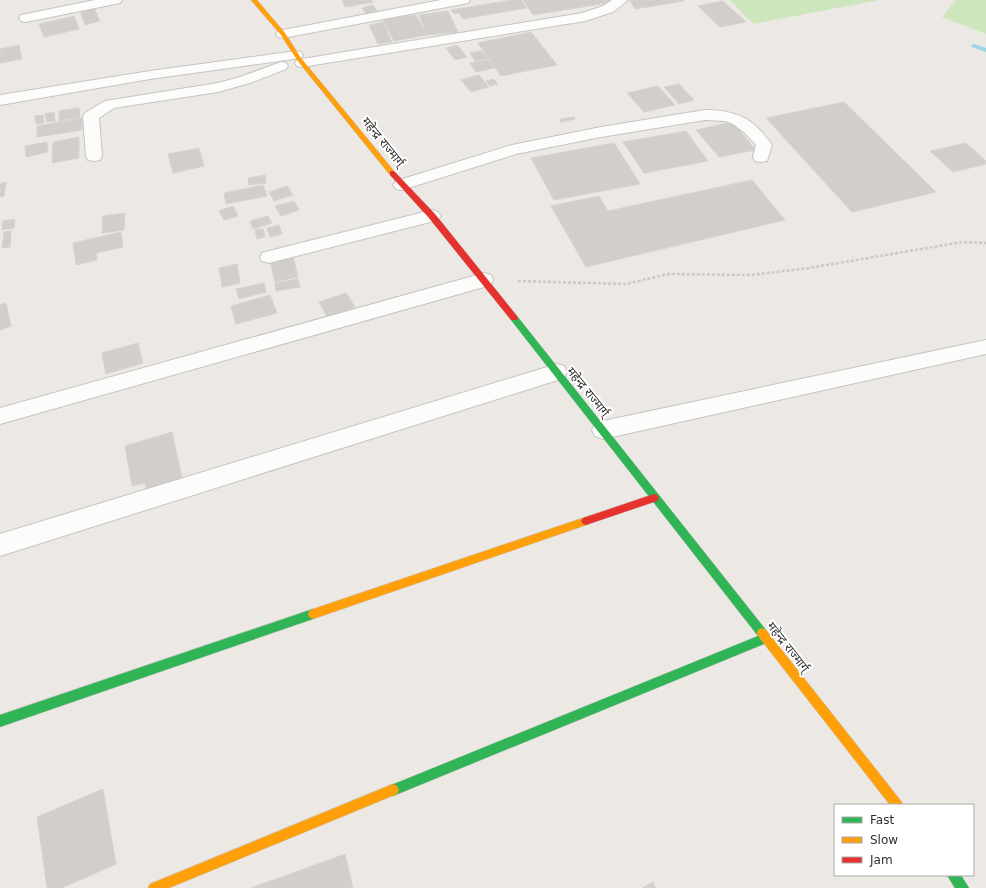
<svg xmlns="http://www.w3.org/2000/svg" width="986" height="888" viewBox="0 0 986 888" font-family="'DejaVu Sans','Noto Sans Devanagari',sans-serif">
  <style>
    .green { fill: #cee6be }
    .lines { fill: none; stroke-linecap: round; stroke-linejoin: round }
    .stream { fill: #99d6ec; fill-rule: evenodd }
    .building { fill: #d1cecb; stroke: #d7d4d0 }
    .street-casing { stroke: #c5c4c5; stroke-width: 2 }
    .fast-casing { stroke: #c5c4c5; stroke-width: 1 }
    .slow-casing { stroke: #c5c4c5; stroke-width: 1 }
    .jam-casing { stroke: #c5c4c5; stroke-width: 1 }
    .path { stroke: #c9c9c8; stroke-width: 2.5; stroke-dasharray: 3 2; stroke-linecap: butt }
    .street { fill: #fcfcfb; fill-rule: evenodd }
    .fast { fill: #30b455; fill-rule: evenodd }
    .slow { fill: #ff9f0a; fill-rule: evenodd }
    .jam { fill: #e5322d; fill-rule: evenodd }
    .labels { text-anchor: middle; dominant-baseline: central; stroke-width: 4; stroke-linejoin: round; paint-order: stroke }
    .street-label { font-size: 12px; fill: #2e2e2e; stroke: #fff }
  </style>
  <rect width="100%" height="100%" fill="#ece8e4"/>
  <g class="green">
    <polygon points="730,0 879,0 753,24"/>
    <polygon points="956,0 986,0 986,34 942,17"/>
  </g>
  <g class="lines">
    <polygon class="stream" points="974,44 986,48 986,52 972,47 971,46"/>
  </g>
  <g class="building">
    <polygon points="342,0 372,0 373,2 345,7"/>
    <polygon points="512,0 521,0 527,8 463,19 459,13 454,14 451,10"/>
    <polygon points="523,0 612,0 613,2 533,15"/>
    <polygon points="630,0 683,0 684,1 635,9"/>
    <polygon points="723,1 746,22 720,27 698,6"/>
    <polygon points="373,5 378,12 367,15 362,8"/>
    <polygon points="94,8 100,21 85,25 80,11"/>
    <polygon points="448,11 458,32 427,35 419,15"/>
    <polygon points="416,15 427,35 394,41 383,20"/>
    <polygon points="74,16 79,29 44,37 39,24"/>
    <polygon points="383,22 392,42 378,44 369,25"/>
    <polygon points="531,32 557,65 501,76 478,43"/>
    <polygon points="19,45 22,59 0,63 0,49"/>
    <polygon points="457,45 467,57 455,60 446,48"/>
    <polygon points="482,51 488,59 475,61 470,53"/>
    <polygon points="489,60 494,68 476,72 470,63"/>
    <polygon points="479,75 489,87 471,92 461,80"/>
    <polygon points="494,79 498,84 490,86 486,81"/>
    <polygon points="679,84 694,100 679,104 664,87"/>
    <polygon points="658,86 675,105 644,112 627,93"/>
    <polygon points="844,102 936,192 852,212 766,118"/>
    <polygon points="79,108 80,117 59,121 59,111"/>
    <polygon points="54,112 55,121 47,122 45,114"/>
    <polygon points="43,115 44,123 36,124 35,116"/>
    <polygon points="574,117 575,119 561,122 560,119"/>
    <polygon points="82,118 82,130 37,137 37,126"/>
    <polygon points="732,122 756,150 719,157 696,130"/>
    <polygon points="686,131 708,161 644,173 623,142"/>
    <polygon points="79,137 79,158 52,163 53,142"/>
    <polygon points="47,142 48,152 26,157 25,146"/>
    <polygon points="614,143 640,184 554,200 531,158"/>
    <polygon points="966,143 986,161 986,164 953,172 930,151"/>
    <polygon points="199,148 204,166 173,173 168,154"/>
    <polygon points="265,175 266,183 249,185 248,178"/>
    <polygon points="752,180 785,220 586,267 551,206 599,196 608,211"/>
    <polygon points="6,182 4,196 0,197 0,184"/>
    <polygon points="263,185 267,196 226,204 224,193"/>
    <polygon points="287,186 293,195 274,201 269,192"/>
    <polygon points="294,201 299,210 281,216 275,206"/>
    <polygon points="233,206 238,216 224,220 219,211"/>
    <polygon points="125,213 124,230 102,233 103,216"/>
    <polygon points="268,216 272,223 253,229 250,221"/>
    <polygon points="15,219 14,228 2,230 3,221"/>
    <polygon points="279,225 282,234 270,237 267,228"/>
    <polygon points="263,229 265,237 257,239 255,230"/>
    <polygon points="11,231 10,247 2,248 4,232"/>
    <polygon points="121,232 123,247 96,253 97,260 76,265 73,243"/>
    <polygon points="293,256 298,277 275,282 270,261"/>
    <polygon points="237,264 240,283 222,287 219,268"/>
    <polygon points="298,279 300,287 276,291 275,283"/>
    <polygon points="264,283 266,292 239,299 236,289"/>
    <polygon points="346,293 355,307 327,317 319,302"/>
    <polygon points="270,295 277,313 236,324 231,306"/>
    <polygon points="6,303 11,326 0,330 0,305"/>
    <polygon points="138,343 143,363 106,374 102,353"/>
    <polygon points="172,432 182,478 146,489 145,483 132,486 125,446"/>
    <polygon points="103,789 116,864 62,888 47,888 37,817"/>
    <polygon points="345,854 353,888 251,888"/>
    <polygon points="653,882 656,888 642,888"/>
  </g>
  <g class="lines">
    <defs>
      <g id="street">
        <polygon points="95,0 122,0 120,3 115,4 26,22 21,21 19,18 21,15 26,14"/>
        <polygon points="441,0 470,0 468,3 463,4 283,38 278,37 276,34 278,31 283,30"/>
        <polygon points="612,0 628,0 613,12 585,21 302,67 297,66 295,63 297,60 302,59 582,13 603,6"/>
        <polygon points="296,51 301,52 303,55 301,58 150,79 0,105 0,95 150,71"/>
        <polygon points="281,62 286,63 288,66 286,69 250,83 218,92 114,108 99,118 102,156 100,160 94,161 88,160 86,156 83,116 85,113 105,101 218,83 240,77"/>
        <path d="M705,110C737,110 754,119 772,145L767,161L761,162L755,161L753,157L756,145L745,133L733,124L725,121L705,120L601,137L516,154L402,190L396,189L393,185L396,181L512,145L601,127Z"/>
        <polygon points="432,210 438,212 441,216 438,220 269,263 262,261 260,257 262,253 269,251"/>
        <polygon points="484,273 491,275 493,280 491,285 0,424 0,408"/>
        <polygon points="986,340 986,354 603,439 595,436 592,430 595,424 603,421"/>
        <polygon points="557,364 564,366 567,372 564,378 0,556 0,534"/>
      </g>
      <g id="fast">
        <polygon points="514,315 517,316 766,630 770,638 769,642 393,796 389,794 387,790 389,786 758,636 511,320 510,318"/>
        <polygon points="313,609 317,611 318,614 317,617 313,619 0,727 0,715"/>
        <polygon points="947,875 961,875 969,888 955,888"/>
      </g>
      <g id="slow">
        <polygon points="251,0 257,0 285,33 301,58 394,171 394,175 390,175 297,60 281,35"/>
        <polygon points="586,517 589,518 591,521 589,524 313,619 309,617 308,614 309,611 313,609"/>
        <polygon points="762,628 766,630 901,801 903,805 890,805 758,636 757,633 758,630"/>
        <polygon points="393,784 397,786 399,790 397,794 169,888 148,888 150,884"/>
      </g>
      <g id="jam">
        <polygon points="390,171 394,171 435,214 517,316 518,318 517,320 511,320 429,218 390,175"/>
        <polygon points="654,494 657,495 659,498 657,501 586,525 583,524 581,521 583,518"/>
      </g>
    </defs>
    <use href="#street" class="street-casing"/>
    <use href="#fast" class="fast-casing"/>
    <use href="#slow" class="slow-casing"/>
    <use href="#jam" class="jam-casing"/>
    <polyline class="path" points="518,281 626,284 668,274 751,275 809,268 963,242 986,243"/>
    <use href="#street" class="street"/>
    <use href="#fast" class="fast"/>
    <use href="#slow" class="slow"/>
    <use href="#jam" class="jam"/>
  </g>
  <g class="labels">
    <g class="street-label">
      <text transform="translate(383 142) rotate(51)">महेन्द्र राज्मार्ग्</text>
      <text transform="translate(588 392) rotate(51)">महेन्द्र राज्मार्ग्</text>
      <text transform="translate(788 647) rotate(52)">महेन्द्र राज्मार्ग्</text>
    </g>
  </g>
  <rect x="834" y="804" width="140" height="72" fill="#ffffff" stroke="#ababab"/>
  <rect x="842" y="817" width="20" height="6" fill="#30b455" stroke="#ababab"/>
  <text x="870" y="824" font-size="12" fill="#2e2e2e">Fast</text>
  <rect x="842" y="837" width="20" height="6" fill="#ff9f0a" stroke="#ababab"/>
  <text x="870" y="844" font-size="12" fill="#2e2e2e">Slow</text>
  <rect x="842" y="857" width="20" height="6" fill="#e5322d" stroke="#ababab"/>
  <text x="870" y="864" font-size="12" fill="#2e2e2e">Jam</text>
</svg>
